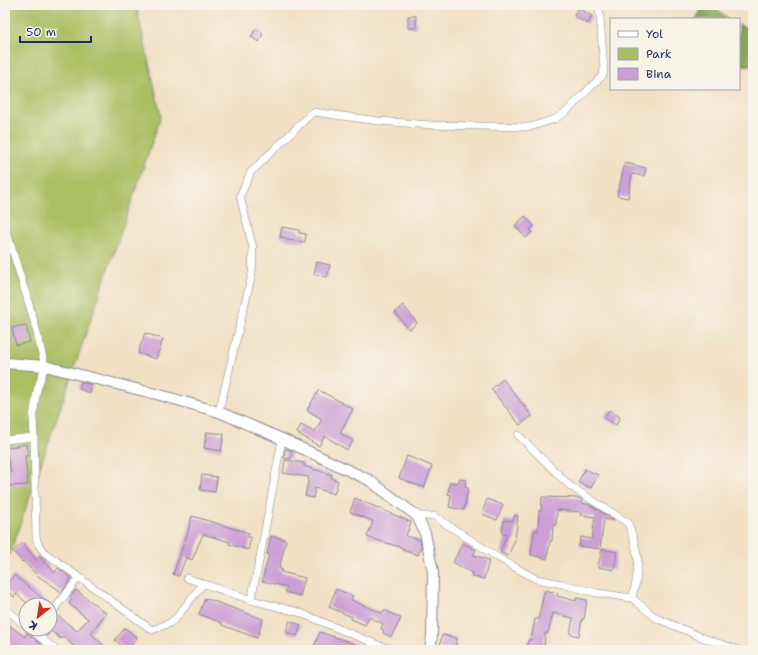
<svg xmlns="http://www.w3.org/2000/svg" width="758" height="655" viewBox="0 0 758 655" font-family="'Shantell Sans',sans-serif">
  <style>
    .green { fill: #aabe62; stroke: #627660 }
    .forest { fill: #87a558; stroke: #516a5b }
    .building { fill: #cd9ed5 }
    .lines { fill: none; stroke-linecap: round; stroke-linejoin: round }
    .street-casing { stroke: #868891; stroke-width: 8 }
    .secondary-casing { stroke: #868891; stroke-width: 12 }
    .street { stroke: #fff; stroke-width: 7 }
    .secondary { stroke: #fff; stroke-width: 10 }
  </style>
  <rect width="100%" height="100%" fill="#f7f3e8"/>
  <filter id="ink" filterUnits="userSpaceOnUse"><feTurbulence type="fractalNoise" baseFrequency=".025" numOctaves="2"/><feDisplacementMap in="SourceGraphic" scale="8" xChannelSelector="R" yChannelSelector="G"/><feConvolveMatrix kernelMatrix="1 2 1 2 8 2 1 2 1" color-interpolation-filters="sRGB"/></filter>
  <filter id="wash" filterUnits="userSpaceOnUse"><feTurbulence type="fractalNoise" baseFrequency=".012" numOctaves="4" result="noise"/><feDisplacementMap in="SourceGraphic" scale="16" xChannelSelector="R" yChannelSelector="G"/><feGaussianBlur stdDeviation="0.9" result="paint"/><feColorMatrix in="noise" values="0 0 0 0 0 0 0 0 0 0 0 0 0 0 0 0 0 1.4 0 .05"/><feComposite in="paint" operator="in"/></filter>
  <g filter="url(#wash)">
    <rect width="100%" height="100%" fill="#f2e0c4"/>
    <polygon class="green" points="5,5 136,5 161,116 10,554 5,563"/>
    <g class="forest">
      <polygon points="695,5 712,5 729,19 696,19 700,11"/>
      <polygon points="739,24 743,27 753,28 753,65 749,66 743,65 739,67"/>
    </g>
    <g id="blocks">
      <g class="building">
        <polygon points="578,8 592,16 588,24 574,16"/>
        <rect x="408" y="16" width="8" height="12"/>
        <polygon points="256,29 263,33 259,42 251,37"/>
        <polygon points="625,163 646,168 644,176 632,174 628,198 617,196"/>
        <polygon points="525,216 534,226 530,230 532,232 526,238 515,226"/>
        <polygon points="282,227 299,230 299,233 306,234 305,242 286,240 287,238 280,237"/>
        <polygon points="317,262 330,265 327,277 314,274"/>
        <polygon points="403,305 417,323 409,330 395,312"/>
        <polygon points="25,325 26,325 30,342 16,345 12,328"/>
        <polygon points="145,333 163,339 156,359 138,353"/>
        <polygon points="503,379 532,416 520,425 491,389"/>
        <polygon points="81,382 92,385 90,393 79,389"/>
        <polygon points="319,390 353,409 340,433 353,441 347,450 325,436 319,446 297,433 301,425 315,432 322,419 307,410"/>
        <polygon points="609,410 620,417 616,425 604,418"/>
        <polygon points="207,432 224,434 221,451 204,448"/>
        <polygon points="26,444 28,456 25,456 28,485 8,486 7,473 11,473 6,448"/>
        <polygon points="285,449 292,451 291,459 284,458"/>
        <polygon points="407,456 432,466 424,488 399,478"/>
        <polygon points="285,460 304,463 304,466 332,475 331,478 338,481 334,494 315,488 313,498 305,496 309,477 283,473"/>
        <polygon points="585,469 598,475 591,488 578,482"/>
        <polygon points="202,475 217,477 215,492 200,490"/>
        <polygon points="459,479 466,480 465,487 468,488 464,510 449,507 451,495 448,494 450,482 458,483"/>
        <polygon points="542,497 580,498 582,500 582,503 590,505 615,521 604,519 600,549 579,546 581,537 592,539 595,517 581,515 581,512 557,510 556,525 553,525 552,541 550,541 547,559 531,555 534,531 538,531 539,510 541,511"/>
        <polygon points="355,498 411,522 406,536 420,540 421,546 418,555 402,550 403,548 367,537 373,521 350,512"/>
        <polygon points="487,499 503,505 497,520 482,514"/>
        <polygon points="515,515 518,516 515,540 508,556 500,552 507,535 502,534 504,520 513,521"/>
        <polygon points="192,516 249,533 248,537 251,538 248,550 229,544 230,542 203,534 192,560 186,557 179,576 173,574 187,535"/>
        <polygon points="271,536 286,540 279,569 282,569 281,572 305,578 300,596 285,592 287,587 262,581 269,554 267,554"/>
        <polygon points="23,543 36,560 39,556 55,573 58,568 71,578 62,592 38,576 23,561 22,562 13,551"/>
        <polygon points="463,543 476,550 473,555 489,560 484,579 471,576 472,573 453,562"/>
        <polygon points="602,549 617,552 614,570 598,567"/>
        <polygon points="14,575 20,580 51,605 30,605 16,594 14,597 5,589 5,586"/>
        <polygon points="336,589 353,596 351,600 382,613 384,610 401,618 391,637 383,633 384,630 381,629 383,624 369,617 365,625 351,619 352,617 329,607"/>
        <polygon points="76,590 106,613 91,633 103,645 98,650 78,650 63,636 61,639 51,631 47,636 38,629 50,629 50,624 57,615 77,631 88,619 69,604 72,599 70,597"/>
        <polygon points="545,590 558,593 557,596 561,597 576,601 576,598 587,600 584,619 582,619 579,636 570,634 573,618 553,613 548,633 545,633 544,650 527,650 528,640 531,640 535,619 538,619"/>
        <polygon points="205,598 263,619 257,638 222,625 222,623 199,614"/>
        <polygon points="290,621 301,625 297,636 286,632"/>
        <polygon points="5,622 25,637 27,633 48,650 16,650 9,645 5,650"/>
        <polygon points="125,628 137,638 127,650 115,640"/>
        <polygon points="320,632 355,644 352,650 323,650 314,647"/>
        <polygon points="442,635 457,638 455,650 439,649"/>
      </g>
    </g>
  </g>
  <g filter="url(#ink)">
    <use href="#blocks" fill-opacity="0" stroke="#868891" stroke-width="1"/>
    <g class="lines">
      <defs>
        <g id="street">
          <polyline points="5,230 9,239 34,321 45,366 37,390 33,417 34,437 5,440"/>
          <polyline points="219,412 252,274 253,248 240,196 251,172 313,112 379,121 432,125 530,127 555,119 566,112 603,75 604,69 599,5"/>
          <polyline points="518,435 570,486 628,523 634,540 638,559 636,582 632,598"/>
          <polyline points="34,437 36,537 38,544 44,552 152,630 170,623 176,618 203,584"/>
          <polyline points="417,516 434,516 497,557 536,579 562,584 597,593 632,598 656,618 706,639 739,650"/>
          <polyline points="187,578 251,600 298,612 383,647 396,650"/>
          <polyline points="251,600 260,557 282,439"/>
          <polyline points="5,608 26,626"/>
          <polyline points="50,615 79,577"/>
          <polyline points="30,629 56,650"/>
        </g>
        <polyline id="secondary" points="5,363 45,366 160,395 219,412 282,439 369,480 417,516 425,533 433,572 432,636 430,650"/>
      </defs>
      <use href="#street" class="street-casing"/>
      <use href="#secondary" class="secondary-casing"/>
      <use href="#street" class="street"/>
      <use href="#secondary" class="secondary"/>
    </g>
  </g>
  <rect width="758" height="655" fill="none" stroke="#f7f3e8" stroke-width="20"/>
  <rect x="610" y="18" width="130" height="72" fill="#f7f3e8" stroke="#9fa5b1"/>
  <rect x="618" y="31" width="20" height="6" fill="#ffffff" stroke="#9fa5b1"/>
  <text x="646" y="38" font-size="12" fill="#1b2f5e">Yol</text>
  <rect x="618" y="48" width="20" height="12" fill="#aabe62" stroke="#9fa5b1"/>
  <text x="646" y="58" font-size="12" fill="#1b2f5e">Park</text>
  <rect x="618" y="68" width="20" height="12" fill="#cd9ed5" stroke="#9fa5b1"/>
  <text x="646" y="78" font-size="12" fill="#1b2f5e">Bina</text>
  <g transform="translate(38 617) rotate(210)"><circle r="19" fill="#f7f3e8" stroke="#9fa5b1"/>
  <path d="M0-3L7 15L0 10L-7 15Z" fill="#c8321e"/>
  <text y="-6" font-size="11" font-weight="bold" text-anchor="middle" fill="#1b2f5e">K</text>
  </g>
  <path d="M20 36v6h71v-6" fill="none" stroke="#1b2f5e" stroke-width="2"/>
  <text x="26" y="36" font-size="12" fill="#1b2f5e" stroke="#f7f3e8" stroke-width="3" paint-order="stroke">50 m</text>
</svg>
